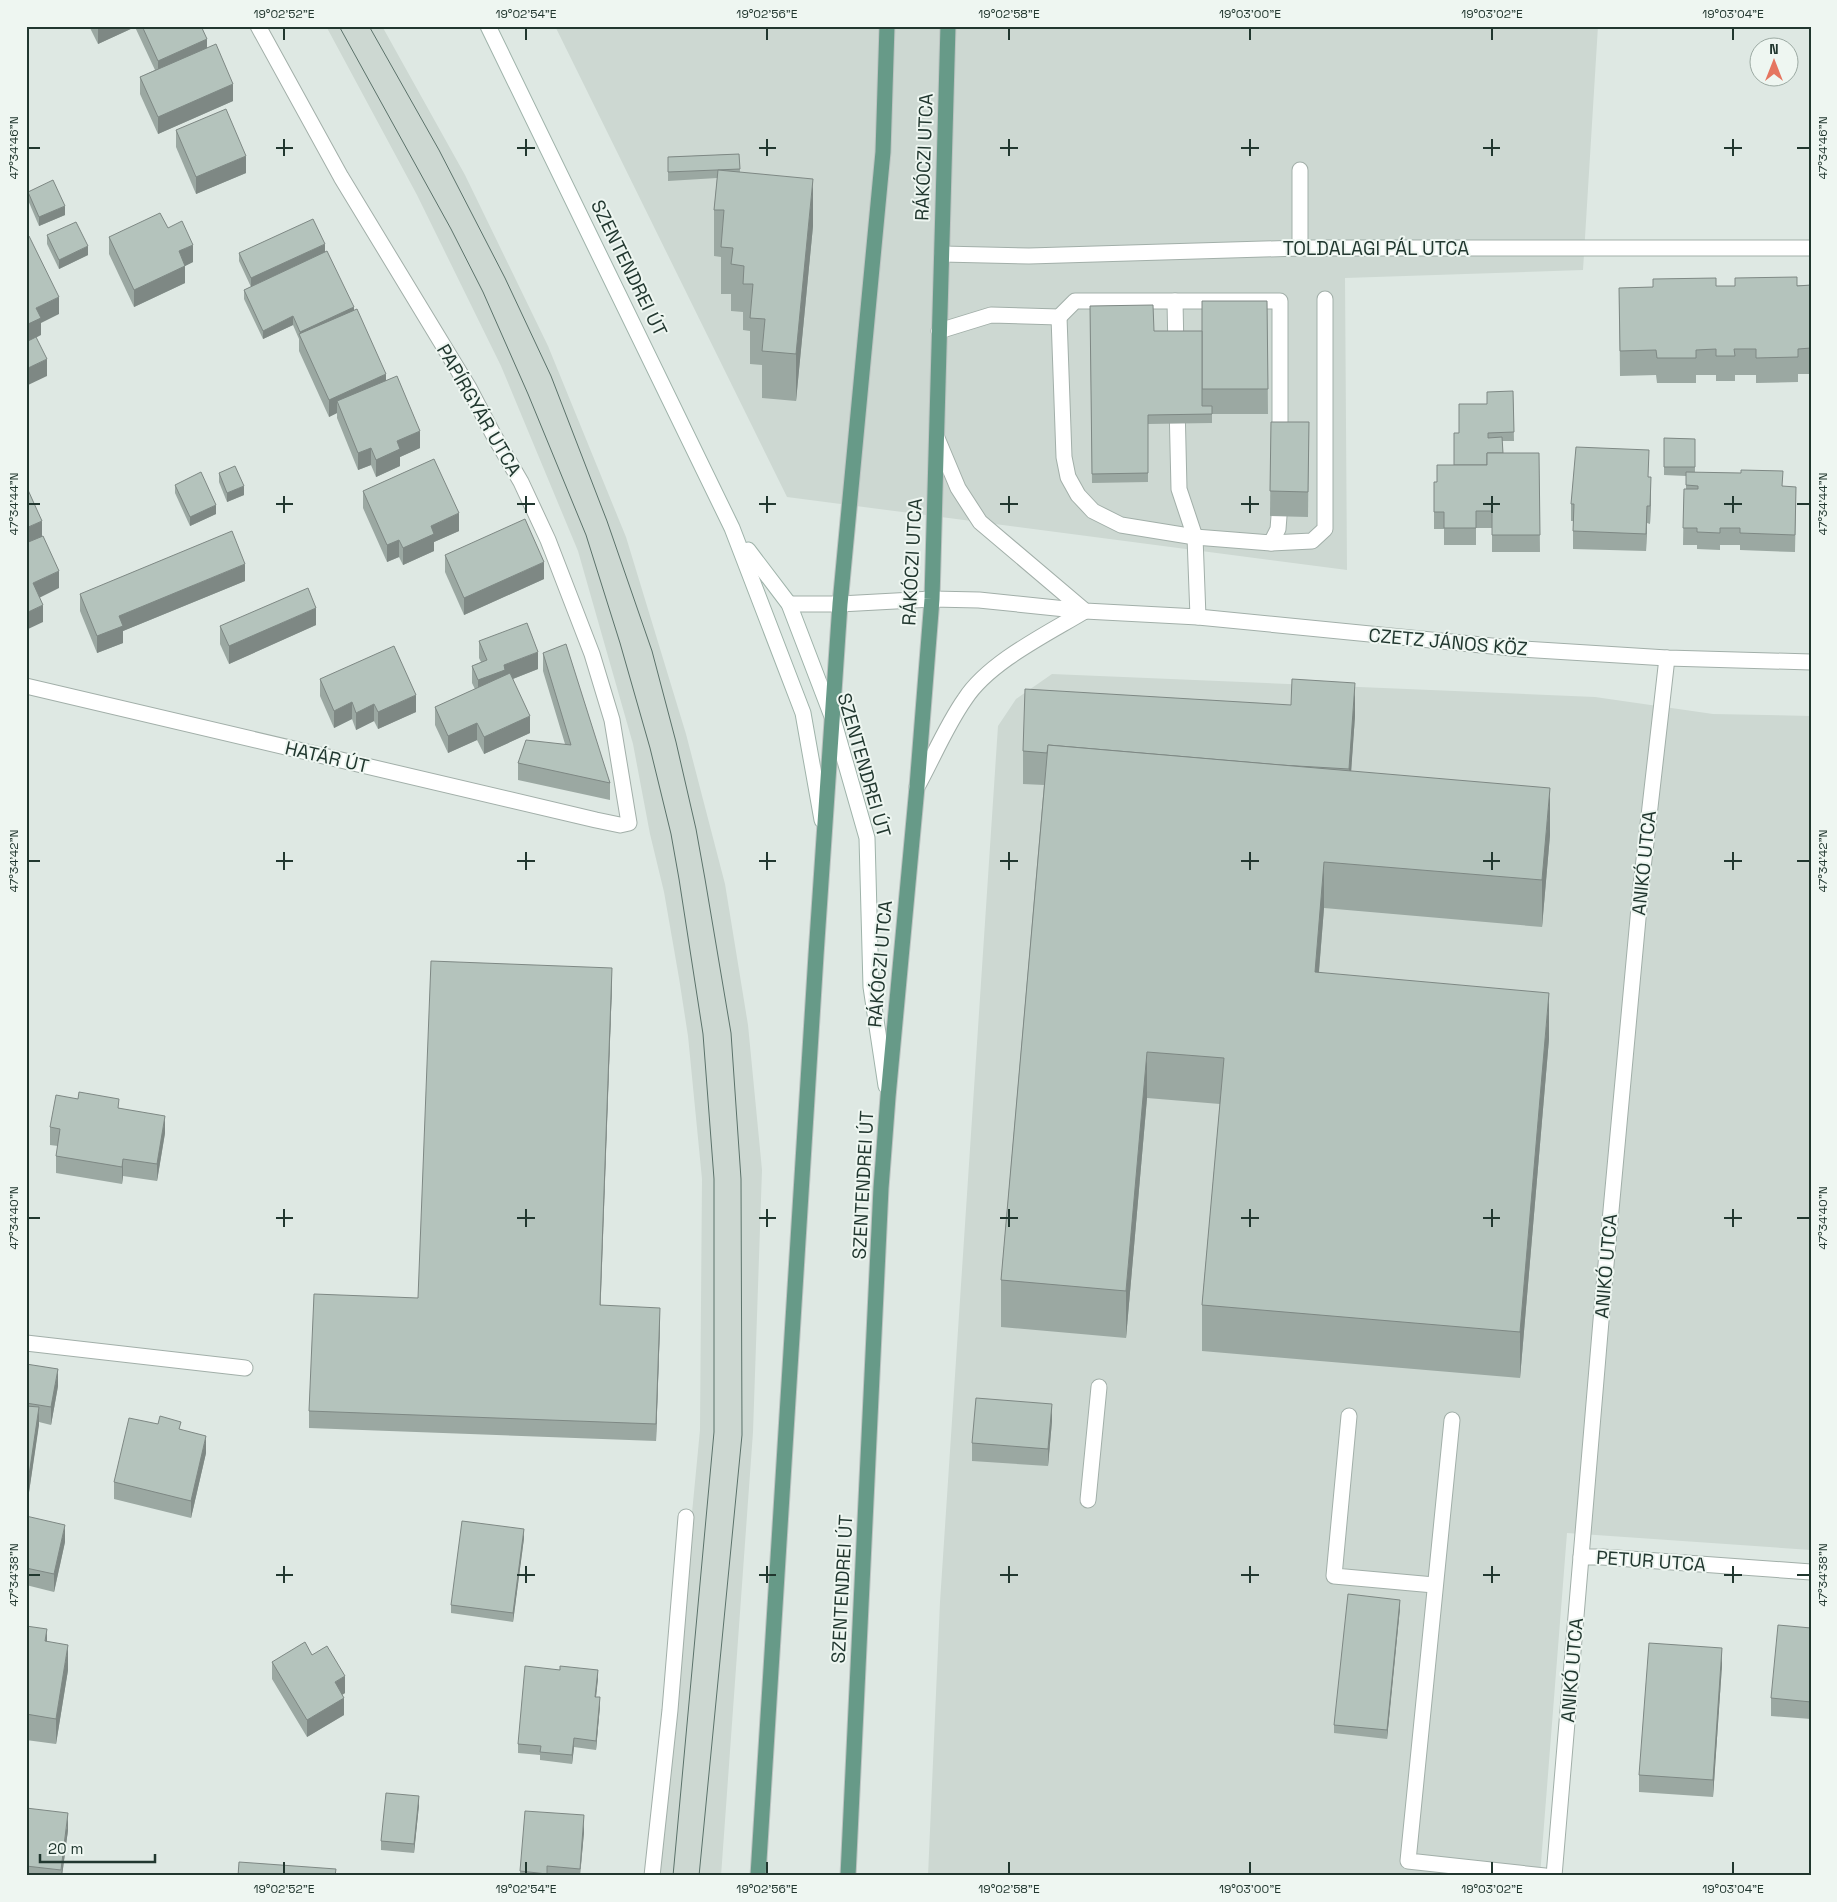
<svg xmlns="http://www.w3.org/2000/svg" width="1837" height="1902" viewBox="0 0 1837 1902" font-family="'Space Grotesk',sans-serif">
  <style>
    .built { fill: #cdd8d2 }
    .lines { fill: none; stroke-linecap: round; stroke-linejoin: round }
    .service-casing { stroke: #a2afa9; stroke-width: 17 }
    .minor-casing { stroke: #a2afa9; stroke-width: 17 }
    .tertiary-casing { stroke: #a2afa9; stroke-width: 17 }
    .secondary-casing { stroke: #9fb3aa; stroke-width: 17 }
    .primary-casing { stroke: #bcc3c1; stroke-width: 17 }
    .service { stroke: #fff; stroke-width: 15 }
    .minor { stroke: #fff; stroke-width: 15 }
    .tertiary { stroke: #fff; stroke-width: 15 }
    .secondary { stroke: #fff; stroke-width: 15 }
    .primary { stroke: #679a88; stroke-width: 15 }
    .tram { stroke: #5b726a; stroke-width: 1 }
    .wall { fill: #9ba8a2 }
    .shaded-wall { fill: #7e8884 }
    .building { fill: #b4c3bc; stroke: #7e8884 }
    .ticks { fill: none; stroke: #21372f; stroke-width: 2 }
    .labels { text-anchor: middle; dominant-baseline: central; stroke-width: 4; stroke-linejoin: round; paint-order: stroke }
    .street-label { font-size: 19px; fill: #21372f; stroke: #eef6f1 }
    .neatline { fill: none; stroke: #21372f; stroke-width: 2 }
    .ticks-label { font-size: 12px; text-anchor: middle; fill: #21372f }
  </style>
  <rect width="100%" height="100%" fill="#dee8e3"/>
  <g class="built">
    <polygon points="326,26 382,26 465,175 548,346 626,537 686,734 725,884 748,1025 762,1170 753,1432 721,1876 657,1876 700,1430 702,1179 688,1036 679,978 664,892 650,834 633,744 578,551 501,366 417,195"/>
    <polygon points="555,26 1598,26 1583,270 1345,278 1347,570 787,497"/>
    <polygon points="1052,674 1595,697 1713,714 1811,716 1811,1550 1567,1533 1540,1876 928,1876 940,1602 998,726 1016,699"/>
  </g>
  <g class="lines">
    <defs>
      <g id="service">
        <polyline points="1300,170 1300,248"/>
        <polyline points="1175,301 1176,351"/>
        <polyline points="1059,317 1064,457 1068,477 1078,495 1093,511 1121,525 1195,537 1271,543 1278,529 1279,516"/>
        <polyline points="939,331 991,315 1059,317 1075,301 1280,301 1280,441"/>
        <polyline points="1177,404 1179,489 1195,537 1198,617"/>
        <polyline points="1271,543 1312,541 1325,529 1325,299"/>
        <polyline points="26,1343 245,1368"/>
        <polyline points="1349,1416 1334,1576 1434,1585"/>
        <polyline points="1452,1420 1408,1861 1545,1876"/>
        <polyline points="1088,1500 1099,1387"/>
        <polyline points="652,1876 670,1710 686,1517"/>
      </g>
      <g id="minor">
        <polyline points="942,254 1029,256 1300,248 1811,248"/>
        <polyline points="26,686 596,820 620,825 629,823 612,720 592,654 548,540 521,482 493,434 469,388 341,177 258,26"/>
        <polyline points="1581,1557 1602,1557 1811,1572"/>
        <polyline points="1554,1876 1603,1297 1641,886 1667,658"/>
      </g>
      <g id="tertiary">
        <polyline points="937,438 958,488 980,522 1085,611"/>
        <polyline points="789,604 840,604 932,599 979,600 1085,611 1198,617 1522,649 1667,658 1811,662"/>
        <path d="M917,787C933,758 946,726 965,699C989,662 1047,634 1085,611"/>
      </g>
      <g id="secondary">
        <polyline points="488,26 732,528 803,713 822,820"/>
        <polyline points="748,550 789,604 833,719 867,838 871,987 886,1086"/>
      </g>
      <g id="primary">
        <polyline points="758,1876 816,955 840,604 883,152 887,26"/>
        <polyline points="848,1876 881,1188 888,1097 917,787 932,599 948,26"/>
      </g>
    </defs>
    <use href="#service" class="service-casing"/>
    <use href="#minor" class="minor-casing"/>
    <use href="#tertiary" class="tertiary-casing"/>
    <use href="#secondary" class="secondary-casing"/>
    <use href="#primary" class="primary-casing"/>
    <use href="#service" class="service"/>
    <use href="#minor" class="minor"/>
    <use href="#tertiary" class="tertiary"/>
    <use href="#secondary" class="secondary"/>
    <use href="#primary" class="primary"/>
    <g class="tram">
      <polyline points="339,26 451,229 483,292 528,394 586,535 620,643 650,748 671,834 679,879 703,1034 714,1179 714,1432 673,1876"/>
      <polyline points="369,26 439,150 505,278 551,376 607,521 652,651 676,742 696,829 705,879 731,1033 741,1179 742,1435 699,1876"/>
    </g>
  </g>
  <g class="wall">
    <polygon points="89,26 201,26 207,48 233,101 158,134 140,94 140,77 155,70 135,27 98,44"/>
    <polygon points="176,130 246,173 196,194 176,147"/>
    <polygon points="739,154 740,172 813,226 796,401 762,398 762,365 750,364 750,331 743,330 743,312 731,311 731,294 721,294 721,257 714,256 714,210 717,178 668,181 668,157"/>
    <polygon points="28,192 65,215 39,226 28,200"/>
    <polygon points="168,228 193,262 185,266 185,283 134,307 109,254 109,237"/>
    <polygon points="47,235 88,255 59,269 47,244"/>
    <polygon points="325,252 354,310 386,380 420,448 400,457 400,466 376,477 371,465 358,470 337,418 337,413 329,417 299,351 299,339 293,325 263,339 244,299 244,290 293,267 251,287 239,261 239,253"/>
    <polygon points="1811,285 1811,374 1798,374 1798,382 1756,383 1756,375 1735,375 1735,381 1716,381 1716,375 1696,375 1696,383 1657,383 1656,375 1620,376 1619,288"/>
    <polygon points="1267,301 1268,414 1212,414 1212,423 1148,424 1148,482 1092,483 1090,306 1154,331 1202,331"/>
    <polygon points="1513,391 1514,441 1502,441 1503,453 1539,453 1540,552 1492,552 1492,528 1476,528 1476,545 1444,545 1444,529 1434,529 1434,482 1437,482 1454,465 1459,433 1487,404"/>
    <polygon points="1271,422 1309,422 1308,517 1270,516"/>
    <polygon points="1664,438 1695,439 1695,472 1783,486 1796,504 1795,552 1740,550 1740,545 1720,545 1720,550 1697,549 1697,545 1683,545 1684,489 1686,489 1686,476 1664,475"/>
    <polygon points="219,473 244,495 227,502 219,482"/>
    <polygon points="1649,477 1651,495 1650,524 1647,523 1646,551 1573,549 1573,521 1571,521 1571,504"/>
    <polygon points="175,485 216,514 190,526 175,493"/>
    <polygon points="363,491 459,531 434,542 434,551 403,565 399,557 387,562 363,508"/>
    <polygon points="445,555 544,579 464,615 445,572"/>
    <polygon points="245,581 123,631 123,643 97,653 80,611 80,594"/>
    <polygon points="316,625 229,664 220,644 220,626"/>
    <polygon points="479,641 538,669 513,679 530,733 484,754 477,740 448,753 435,725 435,707 475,689 472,683 472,666 481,662 479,658"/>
    <polygon points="543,653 610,783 610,800 518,780 518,763 565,744 543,671"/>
    <polygon points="320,679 416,712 378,729 374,721 356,730 352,719 334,728 320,696"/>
    <polygon points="1355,716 1351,771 1550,835 1542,927 1324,908 1319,972 1549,1039 1520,1378 1202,1351 1202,1305 1220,1104 1147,1098 1126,1338 1001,1327 1001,1280 1044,785 1023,784 1023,751"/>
    <polygon points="612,985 600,1305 660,1325 656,1441 309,1428 309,1411 418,1298"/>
    <polygon points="119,1108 165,1133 157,1181 123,1176 122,1184 56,1173 56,1156 58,1146 50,1145 50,1127"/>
    <polygon points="26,1364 58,1386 51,1425 39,1422 28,1499 26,1499"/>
    <polygon points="1052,1421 1048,1466 972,1461 972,1443"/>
    <polygon points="181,1430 206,1453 191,1518 114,1499 114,1482"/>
    <polygon points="26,1516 65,1542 54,1592 26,1585"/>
    <polygon points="524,1538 513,1622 451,1613 451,1605"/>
    <polygon points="1400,1608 1387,1739 1334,1733 1334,1725"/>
    <polygon points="26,1626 47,1642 68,1670 56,1744 26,1740"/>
    <polygon points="1811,1628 1811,1719 1771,1716 1771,1698"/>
    <polygon points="312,1655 345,1693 342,1695 344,1715 307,1737 272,1679 272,1662"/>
    <polygon points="1722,1665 1713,1797 1639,1792 1639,1775"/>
    <polygon points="598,1678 596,1697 600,1706 596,1750 574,1747 572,1764 540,1760 540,1755 518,1753 518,1744"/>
    <polygon points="419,1805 414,1853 381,1850 381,1841"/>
    <polygon points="26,1808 68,1830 62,1876 26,1876"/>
    <polygon points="584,1832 580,1876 520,1876 520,1871"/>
  </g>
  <g class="shaded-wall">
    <polygon points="99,26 135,26 135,27 98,44 98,27"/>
    <polygon points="207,39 207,56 158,78 158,61"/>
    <polygon points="233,84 233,101 158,134 158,117"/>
    <polygon points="246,156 246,173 196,194 196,177"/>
    <polygon points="813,179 813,226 796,401 796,354"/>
    <polygon points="65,206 65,215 39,226 39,217"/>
    <polygon points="325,244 325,252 251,287 251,278"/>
    <polygon points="193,245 193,262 179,269 179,251"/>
    <polygon points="88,246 88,255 59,269 59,260"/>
    <polygon points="185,266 185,283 134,307 134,290"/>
    <polygon points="59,297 59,314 41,323 41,335 26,343 26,325 36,308"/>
    <polygon points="354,307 354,315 300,336 300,332"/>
    <polygon points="293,316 293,325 263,339 263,331"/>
    <polygon points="47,359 47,376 26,386 26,369"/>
    <polygon points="386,374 386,391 337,401 337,413 329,417 329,400"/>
    <polygon points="420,431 420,448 400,457 400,466 376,477 376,460 397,441"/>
    <polygon points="371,448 371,465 358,470 358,453"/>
    <polygon points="1651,477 1651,495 1650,524 1650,506"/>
    <polygon points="244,486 244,495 227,502 227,493"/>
    <polygon points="216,505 216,514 190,526 190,517"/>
    <polygon points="1647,506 1647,523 1646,551 1646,534"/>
    <polygon points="459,513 459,531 434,542 434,551 403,565 403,548 431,526"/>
    <polygon points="42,521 42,538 26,545 26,528"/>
    <polygon points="399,540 399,557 387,562 387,545"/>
    <polygon points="544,562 544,579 464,615 464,598"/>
    <polygon points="245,564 245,581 123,631 123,643 97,653 97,636 119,616"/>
    <polygon points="59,571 59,588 33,601 33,583"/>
    <polygon points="43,605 43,622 26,630 26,613"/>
    <polygon points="316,608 316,625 229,664 229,646"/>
    <polygon points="538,652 538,669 505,682 478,698 478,680 504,665"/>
    <polygon points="1355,683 1355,716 1349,802 1349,769"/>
    <polygon points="416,695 416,712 378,729 378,712"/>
    <polygon points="352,702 352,719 334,728 334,711"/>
    <polygon points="374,704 374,721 356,730 356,713"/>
    <polygon points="530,716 530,733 484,754 484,737"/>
    <polygon points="477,723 477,740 448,753 448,736"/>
    <polygon points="1550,788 1550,835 1542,927 1542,880"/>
    <polygon points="1324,862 1324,908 1315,1019 1315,972"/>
    <polygon points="612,968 612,985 600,1322 600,1305"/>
    <polygon points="1549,993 1549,1039 1520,1378 1520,1332"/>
    <polygon points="1147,1052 1147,1098 1126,1338 1126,1291"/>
    <polygon points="165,1116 165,1133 157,1181 157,1164"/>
    <polygon points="123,1159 123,1176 122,1184 122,1167"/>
    <polygon points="660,1308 660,1325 656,1441 656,1424"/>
    <polygon points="58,1369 58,1386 51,1425 51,1407"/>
    <polygon points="1052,1404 1052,1421 1048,1466 1048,1449"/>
    <polygon points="39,1407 39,1425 28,1499 28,1482"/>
    <polygon points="206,1436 206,1453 191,1518 191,1501"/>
    <polygon points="65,1525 65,1542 54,1592 54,1574"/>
    <polygon points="524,1529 524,1538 513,1622 513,1613"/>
    <polygon points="1400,1600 1400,1608 1387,1739 1387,1730"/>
    <polygon points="47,1629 47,1654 45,1641"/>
    <polygon points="68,1645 68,1670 56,1744 56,1719"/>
    <polygon points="1722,1648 1722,1665 1713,1797 1713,1780"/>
    <polygon points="598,1670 598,1678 595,1706 595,1697"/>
    <polygon points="345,1676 345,1693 335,1699 335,1682"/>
    <polygon points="600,1697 600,1706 596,1750 596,1741"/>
    <polygon points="344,1698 344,1715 307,1737 307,1720"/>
    <polygon points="574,1738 574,1747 572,1764 572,1755"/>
    <polygon points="419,1796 419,1805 414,1853 414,1844"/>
    <polygon points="68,1813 68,1830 62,1876 61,1876"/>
    <polygon points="584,1815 584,1832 580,1876"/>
  </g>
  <g class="building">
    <polygon points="142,26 201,26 207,39 158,61"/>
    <polygon points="216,44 233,84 158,117 140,77"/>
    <polygon points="226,109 246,156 196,177 176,130"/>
    <polygon points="739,154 740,169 668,172 668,157"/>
    <polygon points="718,170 813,179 796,354 762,351 765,319 750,318 753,284 743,284 744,266 731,264 733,248 721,247 724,210 714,210"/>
    <polygon points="53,180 65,206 39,217 28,192"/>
    <polygon points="160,213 168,228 182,221 193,245 179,251 185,266 134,290 109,237"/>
    <polygon points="313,219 325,244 251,278 239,253"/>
    <polygon points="76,222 88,246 59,260 47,235"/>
    <polygon points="29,236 59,297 36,308 41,318 26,325 26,237"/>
    <polygon points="327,251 354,307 300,332 293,316 263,331 244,290"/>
    <polygon points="1797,277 1797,286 1811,285 1811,348 1798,349 1798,357 1756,358 1756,349 1734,349 1735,356 1716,356 1716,349 1696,350 1696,358 1657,358 1656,350 1620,351 1619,288 1653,287 1653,279 1716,278 1716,286 1735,286 1735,278"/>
    <polygon points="1202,301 1267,301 1268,389 1202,389"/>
    <polygon points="1153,305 1154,331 1202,331 1202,406 1212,406 1212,414 1148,415 1148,473 1092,474 1090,306"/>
    <polygon points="357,309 386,374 329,400 299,334"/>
    <polygon points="36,337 47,359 26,369 26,342"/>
    <polygon points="397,376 420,431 397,441 400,449 376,460 371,448 358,453 337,401"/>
    <polygon points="1513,391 1514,432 1488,433 1488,438 1502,437 1503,453 1487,453 1487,465 1454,465 1454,433 1459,433 1459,404 1487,404 1487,392"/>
    <polygon points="1271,422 1309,422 1308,492 1270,491"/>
    <polygon points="1664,438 1695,439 1695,467 1664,467"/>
    <polygon points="1576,447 1649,450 1648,477 1651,477 1650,506 1647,506 1646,534 1573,531 1574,504 1571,504"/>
    <polygon points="1487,453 1539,453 1540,535 1492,535 1492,511 1476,511 1476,528 1444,528 1444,512 1434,512 1434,482 1437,482 1437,465 1487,465"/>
    <polygon points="434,459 459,513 431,526 434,534 403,548 399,540 387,545 363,491"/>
    <polygon points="235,466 244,486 227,493 219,473"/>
    <polygon points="1741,470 1783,471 1782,486 1796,487 1795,535 1740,533 1740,528 1720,528 1720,533 1697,532 1697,528 1683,528 1684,489 1698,489 1698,486 1686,485 1686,472 1741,473"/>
    <polygon points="201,472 216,505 190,517 175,485"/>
    <polygon points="28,490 42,521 26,528 26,491"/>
    <polygon points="525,519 544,562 464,598 445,555"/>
    <polygon points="232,531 245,564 119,616 123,626 97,636 80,594"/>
    <polygon points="43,536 59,571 33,583 43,605 26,613 26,543"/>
    <polygon points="308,588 316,608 229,646 220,626"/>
    <polygon points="527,623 538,652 504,665 505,670 478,680 472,666 487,660 479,641"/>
    <polygon points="566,644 610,783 518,763 526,740 571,745 543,653"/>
    <polygon points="394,646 416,695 378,712 374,704 356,713 352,702 334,711 320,679"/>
    <polygon points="510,673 530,716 484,737 477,723 448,736 435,707"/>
    <polygon points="1292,679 1355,683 1349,769 1280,765 1048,745 1047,753 1023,751 1025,689 1291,705"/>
    <polygon points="1048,745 1550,788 1542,880 1324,862 1315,972 1549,993 1520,1332 1202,1305 1224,1058 1147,1052 1126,1291 1001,1280"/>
    <polygon points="431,961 612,968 600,1305 660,1308 656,1424 309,1411 314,1294 418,1298"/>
    <polygon points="79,1092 119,1099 118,1108 165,1116 157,1164 123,1159 122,1167 56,1156 60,1129 50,1127 56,1095 78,1099"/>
    <polygon points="26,1364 58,1369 51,1407 26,1403"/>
    <polygon points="976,1398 1052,1404 1048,1449 972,1443"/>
    <polygon points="26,1406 39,1407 28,1482 26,1482"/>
    <polygon points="160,1416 181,1422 179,1429 206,1436 191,1501 114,1482 129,1418 158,1424"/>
    <polygon points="26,1516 65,1525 54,1574 26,1568"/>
    <polygon points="462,1521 524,1529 513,1613 451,1605"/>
    <polygon points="1348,1594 1400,1600 1387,1730 1334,1725"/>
    <polygon points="1778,1625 1811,1628 1811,1702 1771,1698"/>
    <polygon points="26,1626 47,1629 45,1641 68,1645 56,1719 26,1714"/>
    <polygon points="305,1642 312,1655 327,1646 345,1676 335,1682 344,1698 307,1720 272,1662"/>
    <polygon points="1649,1643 1722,1648 1713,1780 1639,1775"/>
    <polygon points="525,1666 560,1670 560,1666 598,1670 595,1697 600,1697 596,1741 574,1738 572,1755 540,1752 541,1746 518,1744"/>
    <polygon points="386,1793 419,1796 414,1844 381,1841"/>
    <polygon points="26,1808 68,1813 61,1870 26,1866"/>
    <polygon points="525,1811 584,1815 580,1869 547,1866 547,1874 520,1871"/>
    <polygon points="239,1862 336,1869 335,1876 238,1876"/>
  </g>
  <path class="ticks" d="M284,28V40M526,28V40M767,28V40M1009,28V40M1250,28V40M1492,28V40M1733,28V40M284,139V156M526,139V156M767,139V156M1009,139V156M1250,139V156M1492,139V156M1733,139V156M28,148H40M276,148H293M517,148H535M759,148H776M1000,148H1018M1241,148H1259M1483,148H1500M1724,148H1742M1797,148H1810M284,496V513M526,496V513M767,496V513M1009,496V513M1250,496V513M1492,496V513M1733,496V513M28,504H40M276,504H293M517,504H535M759,504H776M1000,504H1018M1241,504H1259M1483,504H1500M1724,504H1742M1797,504H1810M284,852V870M526,852V870M767,852V870M1009,852V870M1250,852V870M1492,852V870M1733,852V870M28,861H40M276,861H293M517,861H535M759,861H776M1000,861H1018M1241,861H1259M1483,861H1500M1724,861H1742M1797,861H1810M284,1209V1227M526,1209V1227M767,1209V1227M1009,1209V1227M1250,1209V1227M1492,1209V1227M1733,1209V1227M28,1218H40M276,1218H293M517,1218H535M759,1218H776M1000,1218H1018M1241,1218H1259M1483,1218H1500M1724,1218H1742M1797,1218H1810M284,1566V1583M526,1566V1583M767,1566V1583M1009,1566V1583M1250,1566V1583M1492,1566V1583M1733,1566V1583M28,1575H40M276,1575H293M517,1575H535M759,1575H776M1000,1575H1018M1241,1575H1259M1483,1575H1500M1724,1575H1742M1797,1575H1810M284,1862V1874M526,1862V1874M767,1862V1874M1009,1862V1874M1250,1862V1874M1492,1862V1874M1733,1862V1874"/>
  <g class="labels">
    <g class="street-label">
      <text transform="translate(924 157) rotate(-88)">RÁKÓCZI UTCA</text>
      <text x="1376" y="248">TOLDALAGI PÁL UTCA</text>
      <text transform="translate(629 268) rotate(64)">SZENTENDREI ÚT</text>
      <text transform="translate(479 410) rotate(60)">PAPÍRGYÁR UTCA</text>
      <text transform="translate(912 562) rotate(-87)">RÁKÓCZI UTCA</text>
      <text transform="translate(1448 642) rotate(5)">CZETZ JÁNOS KÖZ</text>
      <text transform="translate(327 757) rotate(13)">HATÁR ÚT</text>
      <text transform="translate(864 765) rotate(74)">SZENTENDREI ÚT</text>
      <text transform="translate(1644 863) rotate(-84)">ANIKÓ UTCA</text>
      <text transform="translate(880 964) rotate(-85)">RÁKÓCZI UTCA</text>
      <text transform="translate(863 1185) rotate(-87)">SZENTENDREI ÚT</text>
      <text transform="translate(1606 1266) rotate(-85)">ANIKÓ UTCA</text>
      <text transform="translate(1651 1561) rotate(4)">PETUR UTCA</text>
      <text transform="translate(842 1589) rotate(-87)">SZENTENDREI ÚT</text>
      <text transform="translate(1572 1670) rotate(-85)">ANIKÓ UTCA</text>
    </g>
  </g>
  <rect width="1837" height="1902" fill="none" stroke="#eef6f1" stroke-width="55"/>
  <g transform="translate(1774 62)"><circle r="24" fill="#eef6f1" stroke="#9caaa3"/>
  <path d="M0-4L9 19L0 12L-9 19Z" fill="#e57560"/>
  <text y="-8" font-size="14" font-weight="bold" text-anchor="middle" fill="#21372f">N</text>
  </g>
  <path d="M40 1854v8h115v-8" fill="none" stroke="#21372f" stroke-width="2.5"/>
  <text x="48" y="1854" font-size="15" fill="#21372f" stroke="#eef6f1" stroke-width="4" paint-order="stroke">20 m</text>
  <rect x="28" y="28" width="1782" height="1846" class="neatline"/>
  <g class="ticks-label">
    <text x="284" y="18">19°02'52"E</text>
    <text x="526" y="18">19°02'54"E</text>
    <text x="767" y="18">19°02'56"E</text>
    <text x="1009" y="18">19°02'58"E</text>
    <text x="1250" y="18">19°03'00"E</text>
    <text x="1492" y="18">19°03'02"E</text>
    <text x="1733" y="18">19°03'04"E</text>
    <text transform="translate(14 148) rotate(-90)" y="4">47°34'46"N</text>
    <text transform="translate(1823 148) rotate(-90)" y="4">47°34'46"N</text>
    <text transform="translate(14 504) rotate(-90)" y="4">47°34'44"N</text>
    <text transform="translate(1823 504) rotate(-90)" y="4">47°34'44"N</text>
    <text transform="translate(14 861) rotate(-90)" y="4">47°34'42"N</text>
    <text transform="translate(1823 861) rotate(-90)" y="4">47°34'42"N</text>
    <text transform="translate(14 1218) rotate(-90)" y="4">47°34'40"N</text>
    <text transform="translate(1823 1218) rotate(-90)" y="4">47°34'40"N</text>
    <text transform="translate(14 1575) rotate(-90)" y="4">47°34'38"N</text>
    <text transform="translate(1823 1575) rotate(-90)" y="4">47°34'38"N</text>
    <text x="284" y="1893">19°02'52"E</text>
    <text x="526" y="1893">19°02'54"E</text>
    <text x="767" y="1893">19°02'56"E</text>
    <text x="1009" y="1893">19°02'58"E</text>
    <text x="1250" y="1893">19°03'00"E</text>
    <text x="1492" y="1893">19°03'02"E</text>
    <text x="1733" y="1893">19°03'04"E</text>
  </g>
</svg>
